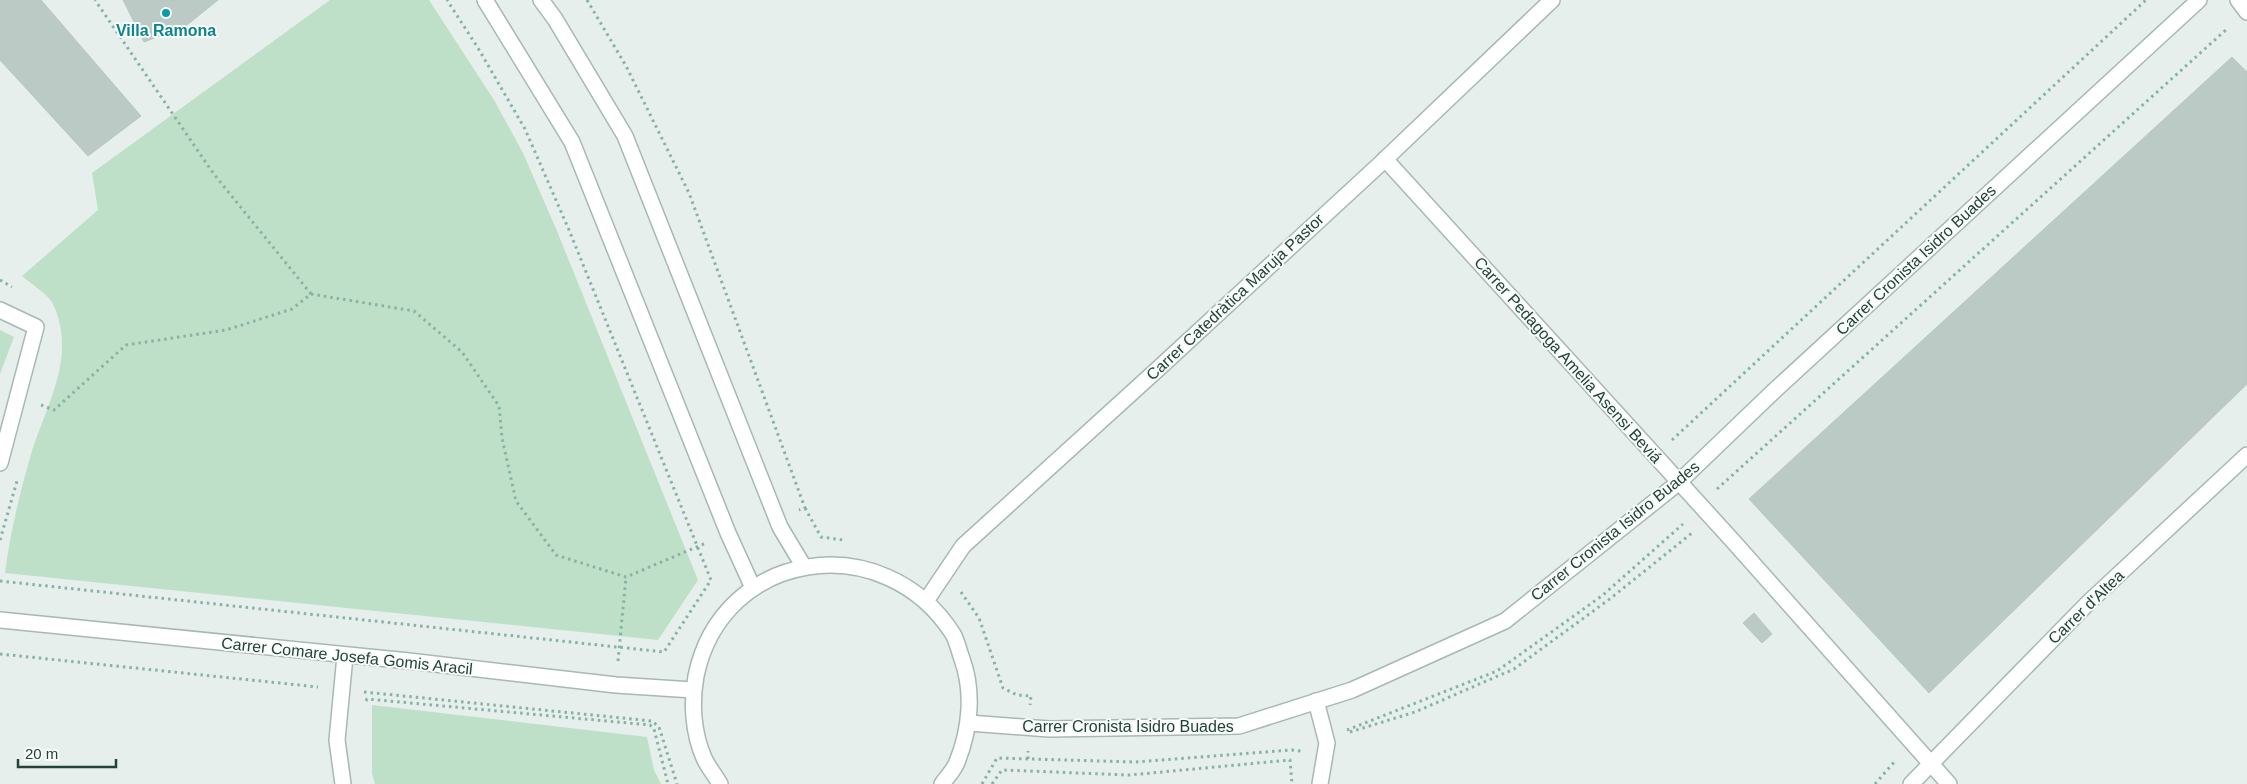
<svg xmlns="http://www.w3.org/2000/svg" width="2247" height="784" viewBox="0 0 2247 784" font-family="Arial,sans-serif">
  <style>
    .green { fill: #bfe0c8 }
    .building { fill: #bbcac4; stroke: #b8c9c2 }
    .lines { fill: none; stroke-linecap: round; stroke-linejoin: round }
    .minor-casing { stroke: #a8b8b2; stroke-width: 18 }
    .path { stroke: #86b3a5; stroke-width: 3; stroke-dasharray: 2.5 4; stroke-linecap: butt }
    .minor { stroke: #fff; stroke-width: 15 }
    .culture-dot { fill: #0f9aa8; stroke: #f7fbf9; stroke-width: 2 }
    .labels { text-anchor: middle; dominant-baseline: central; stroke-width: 4; stroke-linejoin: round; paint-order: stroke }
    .culture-label { font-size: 16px; font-weight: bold; fill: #0d838f; stroke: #f7fbf9 }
    .street-label { font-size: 16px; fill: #24423a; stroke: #f7fbf9 }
  </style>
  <rect width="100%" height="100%" fill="#e6efeb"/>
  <g class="green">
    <path d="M330,0H429L494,100L523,153L557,231L698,580L658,640L5,573C10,534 19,496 30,458C45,406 78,358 53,304C49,295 30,283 22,276L98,210L92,173Z"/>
    <polygon points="0,330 14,337 0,374"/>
    <polygon points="372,705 647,737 654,770 661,784 375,784 372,773"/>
  </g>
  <g class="building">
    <polygon points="0,0 41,0 141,116 88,156 0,60"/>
    <polygon points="123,0 218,0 187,25 144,42"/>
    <polygon points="2232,57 2247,72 2247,384 1929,693 1749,499"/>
    <polygon points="1754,613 1772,634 1762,643 1743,623"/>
  </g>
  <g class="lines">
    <defs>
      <g id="minor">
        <polyline points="485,0 572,142 728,533 753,588"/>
        <polyline points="541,0 555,19 625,136 780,527 804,567"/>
        <polyline points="2238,0 2247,12"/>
        <polyline points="1385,159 1732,540 1949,784"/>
        <polyline points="0,310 36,327 0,463"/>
        <polyline points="926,601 963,546 1159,368 1379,165 1552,0"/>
        <polyline points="0,620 409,661 616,685 693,690"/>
        <polyline points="1316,701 1327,743 1320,784"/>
        <polyline points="969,723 1049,729 1239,726 1352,690 1505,621 1678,483 1774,391 2199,0"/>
        <polyline points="343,784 337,740 345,656"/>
        <path d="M720,784C715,775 708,767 704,758C693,733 691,703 696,676C722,549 884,526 953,634C957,641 959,651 962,659C974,692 970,730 957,762C954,770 947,777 942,784"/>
        <polyline points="1911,784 2089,602 2247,455"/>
      </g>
    </defs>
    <use href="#minor" class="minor-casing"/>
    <g class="path">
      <polyline points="587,0 626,66 689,193 805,508 799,510"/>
      <polyline points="0,280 12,287"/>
      <polyline points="311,294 414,311 462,352 499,406 502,438 516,501 556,555 626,577 706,543"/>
      <polyline points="41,405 54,410 126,345 226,330 292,309 311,294 213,173 95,0"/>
      <polyline points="1672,440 2146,0"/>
      <polyline points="1717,489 2228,28"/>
      <polyline points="805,508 821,537 843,540"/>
      <polyline points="0,540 17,481"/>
      <polyline points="0,581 664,652 711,580 569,230 525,129 478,48 447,0"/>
      <polyline points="961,592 979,618 1003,688 1017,695 1031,696 1030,705"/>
      <polyline points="0,654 318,687"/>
      <polyline points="618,661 626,577"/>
      <polyline points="364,692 652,721 659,727 677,784"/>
      <polyline points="366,701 367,699 650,725 654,729 668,784"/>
      <polyline points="1347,730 1497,671 1603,595 1683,524"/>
      <polyline points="1350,732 1415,712 1514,669 1611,598 1692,533"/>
      <polyline points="1028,759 1028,751"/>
      <polyline points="982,784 997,758 1135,762 1292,750 1301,751"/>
      <polyline points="992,784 1002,770 1130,775 1290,760 1292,784"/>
      <polyline points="1875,784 1896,760"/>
    </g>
    <use href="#minor" class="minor"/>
  </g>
  <circle class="culture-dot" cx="166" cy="13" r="5"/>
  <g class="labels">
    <g class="culture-label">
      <text x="166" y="30">Villa Ramona</text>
    </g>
    <g class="street-label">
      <text transform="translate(1916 260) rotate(-43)">Carrer Cronista Isidro Buades</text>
      <text transform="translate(1235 297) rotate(-43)">Carrer Catedràtica Maruja Pastor</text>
      <text transform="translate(1568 360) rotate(48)">Carrer Pedagoga Amelia Asensi Beviá</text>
      <text transform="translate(1615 531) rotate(-39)">Carrer Cronista Isidro Buades</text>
      <text transform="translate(2086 607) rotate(-44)">Carrer d'Altea</text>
      <text transform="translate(347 656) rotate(6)">Carrer Comare Josefa Gomis Aracil</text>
      <text x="1128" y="726">Carrer Cronista Isidro Buades</text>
    </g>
  </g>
  <path d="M18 759v8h98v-8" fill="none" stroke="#24423a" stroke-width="2.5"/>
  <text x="25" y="759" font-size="15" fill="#24423a" stroke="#f7fbf9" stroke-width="4" paint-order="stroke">20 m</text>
</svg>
